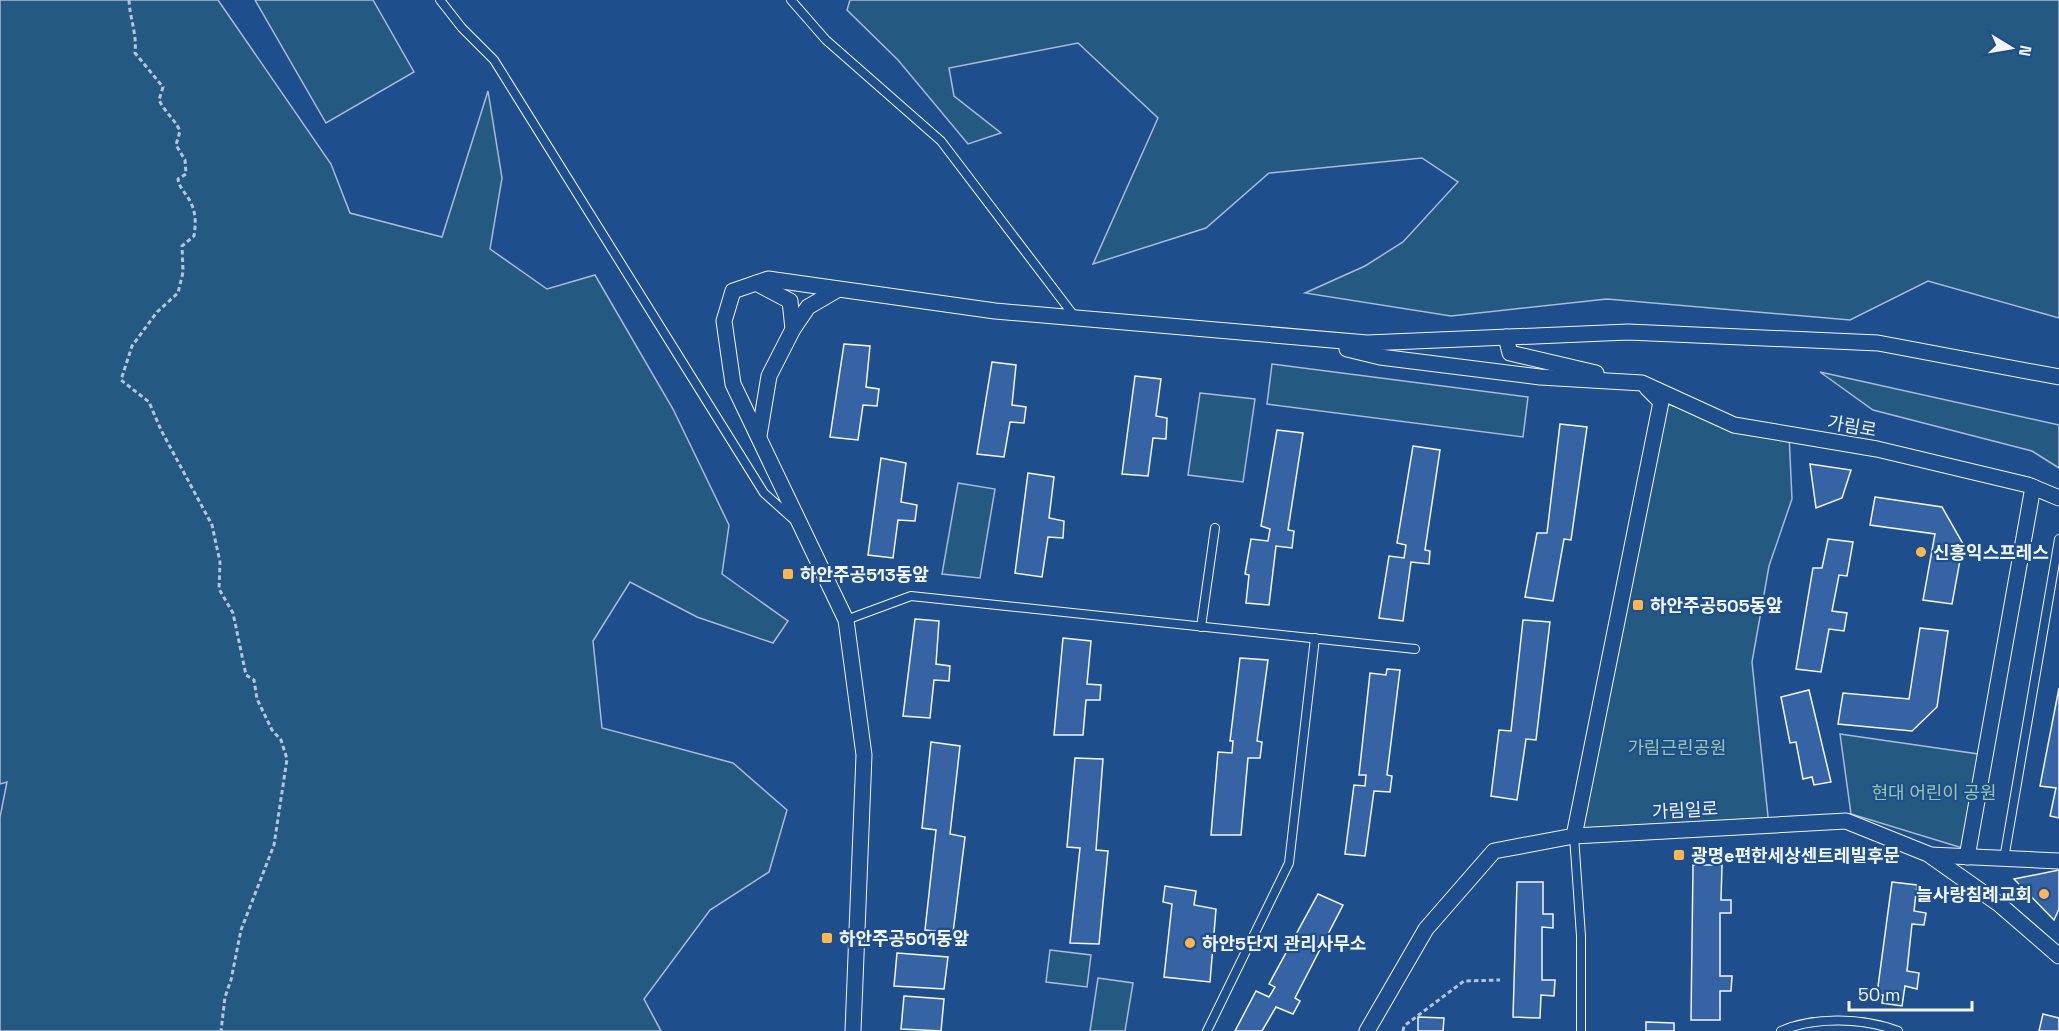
<svg xmlns="http://www.w3.org/2000/svg" width="2059" height="1031" viewBox="0 0 2059 1031" font-family="'Space Grotesk','Noto Sans KR',sans-serif">
  <style>
    .green { fill: #245a82; stroke: #a8bbd7; stroke-width: 1.5 }
    .building { fill: #3563a3; stroke: #f2f6ff; stroke-width: 1.5 }
    .lines { fill: none; stroke-linecap: round; stroke-linejoin: round }
    .lane-casing { stroke: #f2f6ff; stroke-width: 10 }
    .street-casing { stroke: #f2f6ff; stroke-width: 17 }
    .path { stroke: #b3c4dc; stroke-width: 3; stroke-dasharray: 4.5 3; stroke-linecap: butt }
    .lane { stroke: #1f4e8c; stroke-width: 8 }
    .street { stroke: #1f4e8c; stroke-width: 15 }
    .poi-dot { fill: #ffb74d; stroke: #1f4e8c; stroke-width: 2 }
    .labels { text-anchor: middle; dominant-baseline: central; stroke-width: 4.5; stroke-linejoin: round; paint-order: stroke }
    .street-label { font-size: 18px; fill: #f2f6ff; stroke: #1f4e8c }
    .poi-label { font-size: 18px; font-weight: bold; fill: #f2f6ff; stroke: #1f4e8c; text-anchor: start }
    .park-label { font-size: 18px; fill: #97c8a6; stroke: #1f4e8c }
  </style>
  <rect width="100%" height="100%" fill="#1f4e8c"/>
  <g class="green">
    <polygon points="0,0 218,0 331,164 350,213 442,237 488,91 502,178 490,249 547,289 595,275 673,409 729,525 722,574 788,621 773,643 697,617 630,582 593,641 602,728 733,763 787,810 769,872 710,910 644,999 661,1031 0,1031 0,817 7,782 0,784"/>
    <polygon points="255,0 373,0 414,72 326,123"/>
    <polygon points="850,0 2059,0 2059,318 1928,281 1850,320 1607,299 1451,316 1305,293 1365,266 1403,242 1458,182 1422,158 1269,173 1206,228 1093,264 1158,118 1078,43 949,68 954,96 1001,133 968,144 898,60 847,10"/>
    <polygon points="1272,364 1528,397 1523,437 1267,404"/>
    <polygon points="1820,372 2059,425 2059,468 2032,451 1873,410"/>
    <polygon points="1200,393 1255,399 1243,482 1188,475"/>
    <polygon points="1661,402 1734,425 1789,434 1792,499 1769,566 1752,662 1769,826 1574,836"/>
    <polygon points="958,483 995,489 980,578 942,574"/>
    <polygon points="1840,734 1985,755 1969,850 1851,814"/>
    <polygon points="1050,950 1091,955 1087,987 1046,982"/>
    <polygon points="1098,978 1133,983 1125,1031 1090,1031"/>
  </g>
  <g class="building">
    <polygon points="844,344 870,346 866,387 879,389 877,406 863,405 858,440 830,437"/>
    <polygon points="992,362 1016,365 1012,405 1026,407 1024,423 1010,422 1004,457 977,454"/>
    <polygon points="1135,376 1161,379 1156,416 1167,418 1166,439 1153,438 1148,476 1122,474"/>
    <polygon points="1560,424 1587,427 1571,540 1564,539 1553,601 1525,597 1537,533 1547,533"/>
    <polygon points="1277,430 1303,433 1288,530 1294,531 1292,548 1276,546 1269,605 1246,603 1249,575 1245,574 1251,539 1268,541 1270,529 1261,526"/>
    <polygon points="1413,446 1440,450 1425,550 1430,551 1429,564 1411,562 1403,621 1379,618 1389,556 1404,558 1406,545 1397,543"/>
    <polygon points="881,458 906,463 901,502 917,505 915,521 898,520 893,558 868,555"/>
    <polygon points="1810,464 1851,470 1842,498 1816,508"/>
    <polygon points="1028,473 1054,477 1049,518 1064,521 1063,538 1048,537 1042,577 1015,573"/>
    <polygon points="1875,497 1942,507 1963,544 1952,604 1923,600 1935,534 1870,525"/>
    <polygon points="1828,539 1853,542 1847,576 1839,575 1832,611 1847,613 1844,631 1829,629 1821,672 1796,669 1813,568 1822,568"/>
    <polygon points="915,619 939,621 936,664 950,666 949,681 934,680 930,718 903,716"/>
    <polygon points="1523,620 1550,622 1536,740 1526,739 1517,800 1491,796 1499,730 1511,731"/>
    <polygon points="1920,628 1948,631 1937,707 1912,731 1838,724 1843,693 1909,699"/>
    <polygon points="1063,638 1091,641 1087,684 1101,685 1100,700 1086,700 1083,735 1054,735"/>
    <polygon points="1240,658 1268,660 1257,741 1262,742 1260,758 1248,758 1241,835 1211,835 1218,752 1232,753 1233,741 1230,741"/>
    <polygon points="1387,669 1400,670 1387,775 1392,776 1390,792 1374,791 1365,856 1345,854 1354,785 1365,786 1366,775 1359,775 1370,673 1386,675"/>
    <polygon points="2059,688 2059,818 2050,816 2056,788 2040,786"/>
    <polygon points="1809,690 1831,782 1814,785 1812,777 1803,779 1796,742 1790,743 1781,697"/>
    <polygon points="931,742 960,746 950,834 965,837 953,933 925,930 936,830 922,828"/>
    <polygon points="1075,758 1103,759 1096,850 1108,851 1099,944 1070,943 1080,848 1067,847"/>
    <polygon points="1693,865 1722,865 1721,900 1731,900 1731,913 1720,913 1720,976 1732,976 1731,991 1720,991 1720,1020 1691,1020"/>
    <polygon points="2059,870 2059,909 2054,920 2014,879"/>
    <polygon points="1517,882 1543,882 1543,914 1553,914 1553,928 1542,927 1542,980 1555,980 1554,996 1541,995 1540,1018 1513,1017"/>
    <polygon points="1892,882 1917,885 1914,911 1926,913 1924,925 1912,924 1907,971 1919,973 1917,989 1905,986 1902,1006 1882,1003 1883,995 1877,994"/>
    <polygon points="1165,886 1196,891 1194,905 1216,909 1210,982 1164,977 1172,904 1163,902"/>
    <polygon points="1318,894 1343,905 1295,998 1300,1001 1293,1014 1276,1007 1262,1031 1235,1031 1256,991 1269,997 1275,987 1269,984"/>
    <polygon points="897,953 948,957 944,989 894,986"/>
    <polygon points="904,996 944,999 941,1031 901,1029"/>
    <polygon points="2043,1014 2059,1018 2059,1031 2039,1031"/>
    <polygon points="1418,1017 1444,1018 1443,1031 1418,1031"/>
    <polygon points="1646,1022 1674,1023 1674,1031 1646,1031"/>
  </g>
  <g class="lines">
    <defs>
      <g id="lane">
        <polyline points="440,0 462,28 494,60 764,493 793,519"/>
        <polyline points="791,0 826,40 941,141 1075,317"/>
        <polyline points="846,620 911,596 1415,649"/>
        <polyline points="1201,627 1215,528"/>
        <polyline points="1574,836 1581,936 1581,1031"/>
        <polyline points="2004,859 2059,539"/>
        <polyline points="1207,1031 1289,863 1315,638"/>
        <path d="M1781,1031C1815,1016 1864,1018 1898,1031"/>
      </g>
      <g id="street">
        <polyline points="756,283 790,301 793,329"/>
        <polyline points="1506,337 1510,353 1596,373"/>
        <polyline points="1347,349 1380,357 1540,377 1642,383 1734,425 1877,449 2028,485 2059,498"/>
        <polyline points="759,436 769,376 793,329 808,307 837,290"/>
        <polyline points="1574,836 1661,402 1647,388"/>
        <polyline points="1930,855 2059,861"/>
        <polyline points="1967,857 2033,487"/>
        <polyline points="853,1031 864,755 846,620 733,384 724,321 733,291 768,279 995,311 1367,343 1628,332 1878,343 2059,377"/>
        <polyline points="1367,1031 1426,929 1494,851 1574,836 1846,821 1928,854 1999,904 2059,956"/>
      </g>
    </defs>
    <use href="#lane" class="lane-casing"/>
    <use href="#street" class="street-casing"/>
    <g class="path">
      <path d="M129,0C130,20 137,33 135,53L163,87L159,100C166,114 174,118 180,131L176,145L185,160L186,174L178,179C179,188 186,193 190,201C196,212 196,223 194,236L182,246L183,272L178,293L157,312L132,346L121,380L149,402L161,430L212,525L220,562L219,589L233,613L246,675L254,680L257,699L272,730L281,740L287,759L274,845L241,930L231,980L225,997L221,1031"/>
      <polyline points="870,938 884,938"/>
      <polyline points="1403,1031 1404,1026 1464,981 1500,980"/>
    </g>
    <use href="#lane" class="lane"/>
    <use href="#street" class="street"/>
  </g>
  <g class="poi-dot">
    <circle cx="1921" cy="552" r="6"/>
    <rect x="782" y="568" width="12" height="12" rx="3"/>
    <rect x="1632" y="599" width="12" height="12" rx="3"/>
    <rect x="1673" y="849" width="12" height="12" rx="3"/>
    <circle cx="2044" cy="894" r="6"/>
    <rect x="821" y="932" width="12" height="12" rx="3"/>
    <circle cx="1190" cy="943" r="6"/>
  </g>
  <g class="labels">
    <g class="street-label">
      <text transform="translate(1852 426) rotate(10)">가림로</text>
      <text transform="translate(1685 810) rotate(-3)">가림일로</text>
    </g>
    <g class="poi-label">
      <text x="1933" y="552">신흥익스프레스</text>
      <text x="800" y="574">하안주공513동앞</text>
      <text x="1650" y="605">하안주공505동앞</text>
      <text x="1691" y="855">광명e편한세상센트레빌후문</text>
      <text x="2032" y="894" text-anchor="end">늘사랑침례교회</text>
      <text x="839" y="938">하안주공501동앞</text>
      <text x="1202" y="943">하안5단지 관리사무소</text>
    </g>
    <g class="park-label">
      <text x="1677" y="747">가림근린공원</text>
      <text x="1934" y="792">현대 어린이 공원</text>
    </g>
  </g>
  <g transform="translate(2011 48) rotate(101)" stroke="#1f4e8c" stroke-width="4.5" paint-order="stroke">
  <path d="M0-4.5L10 22L0 15L-10 22Z" fill="#f2f6ff"/>
  <text y="-9" font-size="16" font-weight="bold" text-anchor="middle" fill="#f2f6ff">N</text>
  </g>
  <path d="M1849 1001v9h123v-9" fill="none" stroke="#f2f6ff" stroke-width="3"/>
  <text x="1858" y="1001" font-size="18" fill="#f2f6ff" stroke="#1f4e8c" stroke-width="4.5" paint-order="stroke">50 m</text>
</svg>
